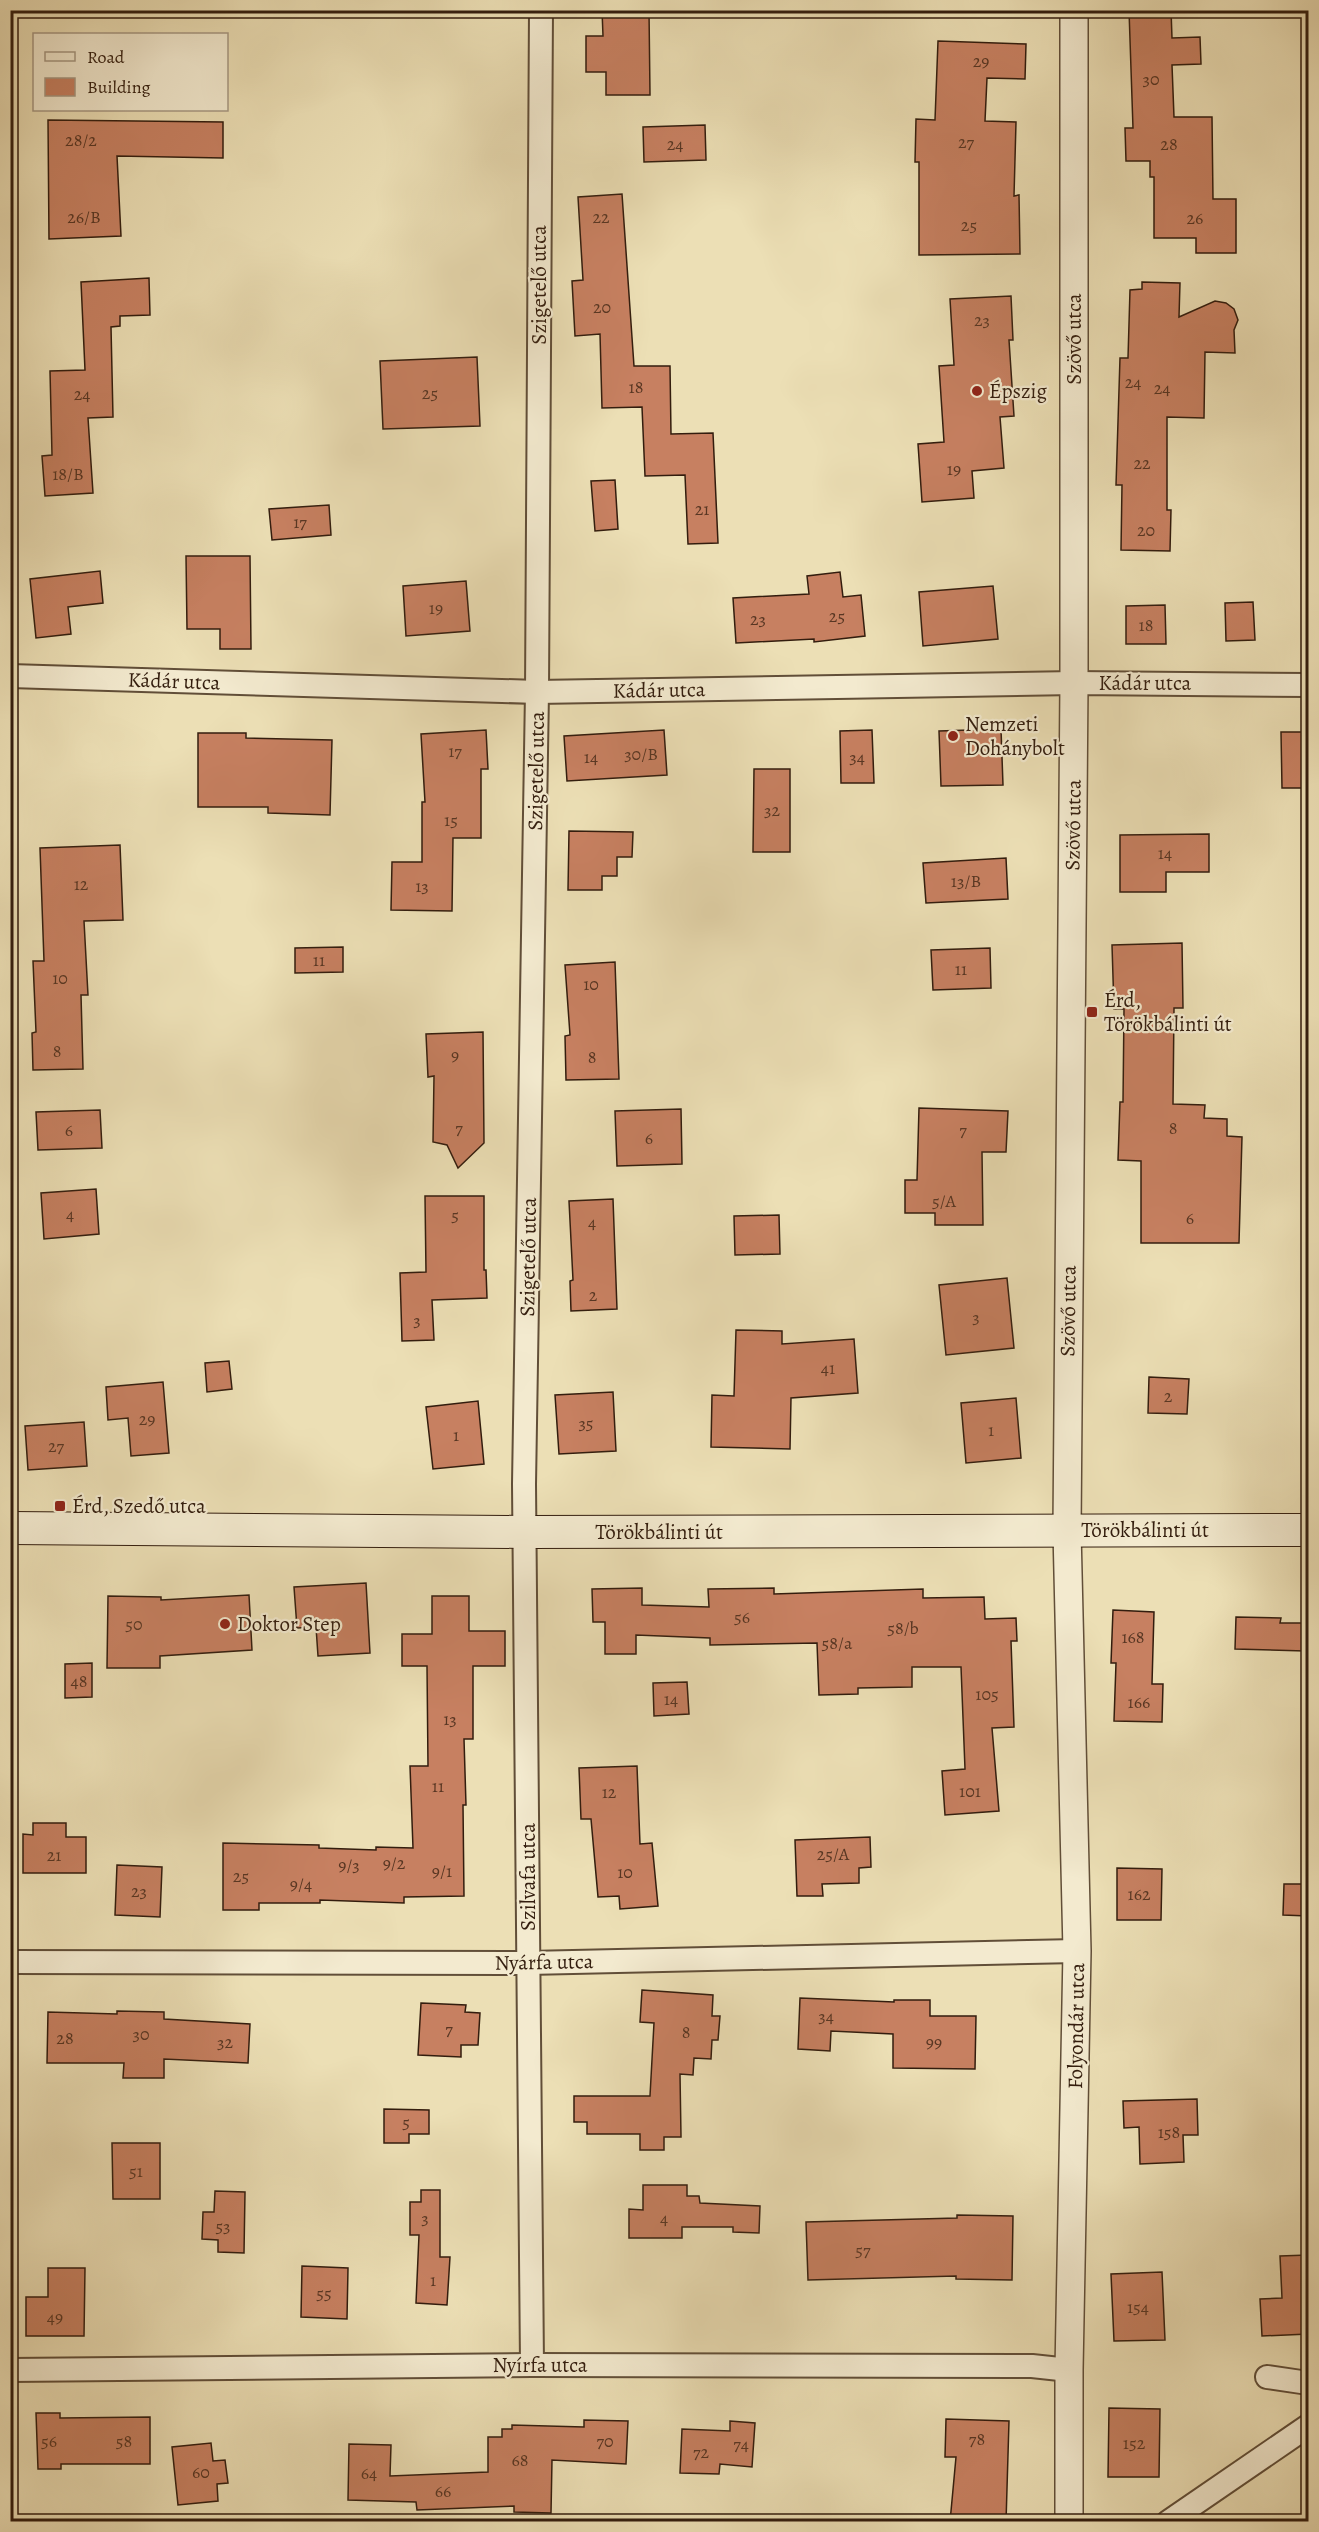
<svg xmlns="http://www.w3.org/2000/svg" width="1319" height="2532" viewBox="0 0 1319 2532" font-family="Alegreya,serif">
  <style>
    .building { fill: #c78061; stroke: #331d0e; stroke-width: 1.5 }
    .lines { fill: none; stroke-linecap: round; stroke-linejoin: round }
    .minor-casing { stroke: #614e38; stroke-width: 26 }
    .tertiary-casing { stroke: #614e38; stroke-width: 30 }
    .secondary-casing { stroke: #331d0e; stroke-width: 34 }
    .minor { stroke: #f3eacf; stroke-width: 22 }
    .tertiary { stroke: #f3eacf; stroke-width: 27 }
    .secondary { stroke: #f3eacf; stroke-width: 32 }
    .poi-dot { fill: #8f2418; stroke: #f3eacf; stroke-width: 2 }
    .labels { text-anchor: middle; dominant-baseline: central; stroke-width: 4.5; stroke-linejoin: round; paint-order: stroke }
    .number-label { font-size: 18px; fill: #583623 }
    .street-label { font-size: 21px; fill: #331d0e; stroke: #f3eacf }
    .poi-label { font-size: 21px; fill: #331d0e; stroke: #f3eacf; text-anchor: start }
  </style>
  <rect width="100%" height="100%" fill="#ecdfb5"/>
  <filter id="stains"><feTurbulence type="fractalNoise" baseFrequency=".00333" numOctaves="4"/><feColorMatrix values="0 0 0 0 .2 0 0 0 0 .09 0 0 0 0 .02 0 0 0 .5 -.17"/></filter>
  <radialGradient id="worn" r=".72"><stop offset=".6" stop-color="#630" stop-opacity="0"/><stop offset="1" stop-color="#630" stop-opacity=".3"/></radialGradient>
  <g class="building">
    <polygon points="602,10 649,10 650,95 606,95 606,72 586,72 586,36 603,36"/>
    <polygon points="1129,10 1171,10 1172,38 1200,37 1201,64 1172,65 1174,117 1212,117 1213,199 1236,199 1236,253 1196,253 1196,238 1154,238 1154,177 1150,177 1150,161 1126,161 1125,128 1133,128"/>
    <polygon points="938,41 1026,44 1025,79 987,78 985,121 1016,122 1014,196 1019,195 1020,254 919,255 919,162 915,162 916,119 935,120"/>
    <polygon points="48,120 223,122 223,158 117,156 121,236 49,239"/>
    <polygon points="705,125 706,160 644,162 643,127"/>
    <polygon points="622,194 634,366 670,366 671,434 713,433 718,543 688,544 685,475 645,476 642,407 602,408 600,334 575,336 572,281 583,280 578,197"/>
    <polygon points="149,278 150,315 120,316 120,326 111,327 113,417 88,418 93,493 45,496 42,456 52,455 50,371 85,370 81,282"/>
    <polygon points="1142,282 1180,283 1179,317 1215,301 1226,303 1234,309 1238,320 1234,330 1235,353 1205,352 1204,418 1167,417 1167,510 1171,510 1170,551 1121,550 1122,485 1116,485 1120,358 1128,358 1130,290 1142,289"/>
    <polygon points="1011,296 1013,340 1009,340 1014,416 1000,417 1004,468 972,471 974,498 922,502 918,444 944,442 939,366 954,365 950,299"/>
    <polygon points="477,357 480,426 383,429 380,361"/>
    <polygon points="615,480 618,529 595,531 591,481"/>
    <polygon points="329,505 331,535 272,540 269,509"/>
    <polygon points="186,556 250,556 251,649 220,649 220,629 187,629"/>
    <polygon points="100,571 103,603 68,607 71,634 36,638 30,579"/>
    <polygon points="840,572 843,597 861,595 865,636 814,642 814,639 736,643 733,598 809,594 807,576"/>
    <polygon points="466,581 470,631 406,636 403,586"/>
    <polygon points="993,586 998,639 923,646 919,592"/>
    <polygon points="1253,602 1255,640 1226,641 1225,603"/>
    <polygon points="1165,605 1166,644 1126,644 1126,606"/>
    <polygon points="1001,729 1003,785 941,786 939,731"/>
    <polygon points="486,730 488,769 481,769 481,838 453,838 452,911 391,910 392,862 422,862 422,802 425,802 421,734"/>
    <polygon points="664,730 667,775 567,781 564,736"/>
    <polygon points="872,730 874,783 841,783 840,731"/>
    <polygon points="1281,732 1308,732 1308,788 1282,788"/>
    <polygon points="198,733 246,733 246,738 332,740 330,815 268,813 268,807 198,807"/>
    <polygon points="754,769 790,769 790,852 753,852"/>
    <polygon points="569,831 633,832 632,857 617,857 617,876 602,876 602,890 568,890"/>
    <polygon points="1209,834 1209,872 1166,872 1166,892 1120,892 1120,835"/>
    <polygon points="120,845 123,920 84,921 88,995 81,995 83,1069 33,1070 32,1033 36,1032 33,961 44,961 40,848"/>
    <polygon points="1006,858 1008,899 926,903 923,863"/>
    <polygon points="1182,943 1183,1008 1174,1008 1173,1104 1205,1105 1204,1118 1227,1119 1227,1136 1242,1137 1239,1243 1141,1243 1141,1161 1118,1160 1120,1102 1123,1102 1124,1009 1114,1009 1112,945"/>
    <polygon points="343,947 343,972 295,973 295,948"/>
    <polygon points="990,948 991,988 933,990 931,950"/>
    <polygon points="615,962 619,1079 566,1080 565,1036 570,1035 565,965"/>
    <polygon points="483,1032 484,1143 458,1168 447,1145 433,1142 434,1076 428,1077 426,1034"/>
    <polygon points="919,1108 1008,1111 1006,1152 982,1152 983,1225 935,1225 935,1213 905,1213 905,1180 917,1180"/>
    <polygon points="681,1109 682,1164 617,1166 615,1111"/>
    <polygon points="100,1110 102,1148 38,1150 36,1112"/>
    <polygon points="96,1189 99,1234 44,1239 41,1193"/>
    <polygon points="425,1196 484,1196 484,1270 486,1270 487,1298 432,1300 434,1340 402,1341 400,1273 426,1272"/>
    <polygon points="613,1199 617,1309 571,1311 570,1281 573,1280 569,1201"/>
    <polygon points="779,1215 780,1254 735,1255 734,1216"/>
    <polygon points="1007,1278 1014,1348 946,1355 939,1285"/>
    <polygon points="736,1330 782,1331 782,1344 854,1339 858,1393 791,1398 790,1449 711,1447 712,1395 734,1396"/>
    <polygon points="229,1361 232,1389 207,1392 205,1363"/>
    <polygon points="1149,1377 1189,1379 1187,1414 1148,1413"/>
    <polygon points="163,1382 169,1453 131,1456 128,1418 108,1420 106,1387"/>
    <polygon points="613,1392 616,1451 559,1454 555,1395"/>
    <polygon points="1016,1398 1021,1458 966,1463 961,1403"/>
    <polygon points="478,1401 484,1464 433,1469 426,1407"/>
    <polygon points="84,1422 87,1466 28,1470 25,1426"/>
    <polygon points="366,1583 370,1653 318,1656 316,1627 297,1628 294,1587"/>
    <polygon points="642,1588 642,1605 709,1607 708,1589 774,1588 774,1594 923,1589 923,1598 984,1597 985,1619 1016,1618 1017,1641 1011,1641 1014,1727 992,1728 999,1811 945,1815 942,1771 965,1769 961,1667 912,1667 912,1687 858,1688 858,1694 819,1695 817,1643 710,1645 710,1638 636,1635 636,1654 605,1654 605,1622 593,1622 592,1589"/>
    <polygon points="249,1595 252,1650 160,1656 160,1668 107,1668 108,1596 161,1597 161,1600"/>
    <polygon points="432,1596 469,1596 469,1631 505,1631 505,1666 473,1666 473,1739 464,1739 466,1805 463,1805 464,1896 404,1897 404,1903 320,1900 320,1903 259,1903 259,1910 223,1910 223,1843 319,1845 319,1848 376,1850 376,1847 413,1848 410,1766 428,1766 427,1666 402,1666 402,1634 432,1634"/>
    <polygon points="1113,1610 1154,1612 1152,1684 1163,1684 1162,1722 1114,1721 1116,1663 1111,1663"/>
    <polygon points="1236,1617 1281,1618 1280,1623 1306,1623 1305,1651 1235,1649"/>
    <polygon points="92,1663 92,1697 65,1698 65,1664"/>
    <polygon points="687,1682 689,1714 654,1716 653,1683"/>
    <polygon points="637,1766 640,1844 652,1843 658,1906 620,1909 619,1896 598,1897 591,1819 581,1819 579,1768"/>
    <polygon points="33,1823 66,1823 66,1837 86,1837 86,1873 23,1873 23,1834 33,1835"/>
    <polygon points="870,1837 871,1867 859,1868 859,1883 822,1884 823,1896 797,1896 795,1840"/>
    <polygon points="117,1865 162,1867 160,1917 115,1915"/>
    <polygon points="1117,1868 1162,1869 1161,1920 1117,1920"/>
    <polygon points="1284,1884 1308,1884 1308,1916 1283,1915"/>
    <polygon points="642,1990 713,1995 712,2016 720,2016 718,2040 712,2040 711,2059 694,2058 693,2075 680,2074 681,2137 664,2137 664,2150 640,2150 640,2134 587,2134 587,2122 574,2122 574,2096 650,2096 654,2023 640,2022"/>
    <polygon points="800,1998 894,2002 894,2000 930,2000 930,2016 976,2016 975,2069 893,2068 893,2034 831,2031 830,2051 798,2049"/>
    <polygon points="421,2003 466,2005 465,2012 480,2013 478,2045 461,2045 461,2057 418,2055"/>
    <polygon points="117,2011 164,2012 164,2019 250,2024 248,2063 164,2059 164,2078 123,2078 124,2063 47,2063 48,2012 117,2014"/>
    <polygon points="1197,2099 1198,2135 1183,2135 1184,2162 1140,2164 1139,2127 1124,2128 1123,2101"/>
    <polygon points="384,2109 429,2110 429,2134 409,2134 409,2143 384,2143"/>
    <polygon points="112,2143 160,2143 160,2199 113,2199"/>
    <polygon points="643,2185 687,2185 687,2196 699,2196 700,2203 760,2206 759,2233 733,2232 733,2227 682,2227 682,2238 629,2238 629,2209 643,2210"/>
    <polygon points="421,2190 440,2190 440,2257 450,2257 447,2305 416,2303 419,2235 410,2235 410,2202 421,2202"/>
    <polygon points="215,2191 245,2192 244,2253 218,2252 218,2240 202,2239 203,2212 214,2212"/>
    <polygon points="957,2215 1013,2216 1012,2280 956,2279 956,2276 808,2280 806,2222 957,2218"/>
    <polygon points="1308,2255 1308,2334 1262,2336 1260,2299 1282,2298 1280,2256"/>
    <polygon points="302,2266 348,2268 347,2319 301,2317"/>
    <polygon points="48,2268 85,2268 84,2336 26,2336 26,2297 48,2297"/>
    <polygon points="1162,2272 1165,2340 1114,2341 1111,2274"/>
    <polygon points="1109,2408 1160,2409 1159,2477 1108,2477"/>
    <polygon points="36,2413 60,2413 60,2418 150,2417 150,2464 61,2464 61,2469 38,2469"/>
    <polygon points="946,2419 1009,2421 1006,2522 950,2522 956,2457 945,2457"/>
    <polygon points="584,2420 628,2421 626,2464 552,2460 551,2513 514,2512 514,2506 417,2510 416,2502 348,2500 349,2444 391,2445 390,2476 488,2472 488,2437 502,2437 502,2429 512,2429 512,2425 584,2427"/>
    <polygon points="730,2421 755,2423 752,2467 720,2464 719,2474 680,2473 682,2429 730,2431"/>
    <polygon points="211,2443 213,2461 225,2460 228,2483 217,2484 218,2501 178,2505 172,2447"/>
  </g>
  <g class="lines">
    <defs>
      <g id="minor">
        <polyline points="10,676 537,692 1074,683 1308,685"/>
        <polyline points="10,1962 528,1963 1077,1951"/>
        <polyline points="532,2365 524,1484 537,692 541,10"/>
        <polyline points="10,2370 532,2365 1032,2366 1069,2370"/>
        <polyline points="1267,2377 1308,2383"/>
        <polyline points="1168,2522 1308,2426"/>
      </g>
      <polyline id="tertiary" points="1069,2522 1069,2370 1077,1951 1067,1531 1074,683 1074,10"/>
      <polyline id="secondary" points="10,1528 525,1532 1308,1530"/>
    </defs>
    <use href="#minor" class="minor-casing"/>
    <use href="#tertiary" class="tertiary-casing"/>
    <use href="#secondary" class="secondary-casing"/>
    <use href="#minor" class="minor"/>
    <use href="#tertiary" class="tertiary"/>
    <use href="#secondary" class="secondary"/>
  </g>
  <g class="poi-dot">
    <circle cx="977" cy="391" r="6"/>
    <circle cx="953" cy="736" r="6"/>
    <rect x="1086" y="1006" width="12" height="12" rx="3"/>
    <rect x="54" y="1500" width="12" height="12" rx="3"/>
    <circle cx="225" cy="1624" r="6"/>
  </g>
  <g class="labels">
    <g class="number-label">
      <text x="981" y="61">29</text>
      <text x="1151" y="79">30</text>
      <text x="81" y="140">28/2</text>
      <text x="966" y="142">27</text>
      <text x="675" y="144">24</text>
      <text x="1169" y="144">28</text>
      <text x="84" y="217">26/B</text>
      <text x="601" y="217">22</text>
      <text x="1195" y="218">26</text>
      <text x="969" y="225">25</text>
      <text x="602" y="307">20</text>
      <text x="982" y="320">23</text>
      <text x="1133" y="382">24</text>
      <text x="636" y="387">18</text>
      <text x="1162" y="388">24</text>
      <text x="430" y="393">25</text>
      <text x="82" y="394">24</text>
      <text x="1142" y="463">22</text>
      <text x="954" y="469">19</text>
      <text x="68" y="474">18/B</text>
      <text x="702" y="509">21</text>
      <text x="300" y="522">17</text>
      <text x="1146" y="530">20</text>
      <text x="436" y="608">19</text>
      <text x="837" y="616">25</text>
      <text x="758" y="619">23</text>
      <text x="1146" y="625">18</text>
      <text x="455" y="751">17</text>
      <text x="641" y="754">30/B</text>
      <text x="591" y="757">14</text>
      <text x="857" y="757">34</text>
      <text x="772" y="810">32</text>
      <text x="451" y="820">15</text>
      <text x="1165" y="853">14</text>
      <text x="966" y="881">13/B</text>
      <text x="81" y="884">12</text>
      <text x="422" y="886">13</text>
      <text x="319" y="960">11</text>
      <text x="961" y="969">11</text>
      <text x="60" y="978">10</text>
      <text x="591" y="984">10</text>
      <text x="57" y="1051">8</text>
      <text x="455" y="1055">9</text>
      <text x="592" y="1057">8</text>
      <text x="459" y="1128">7</text>
      <text x="1173" y="1128">8</text>
      <text x="69" y="1130">6</text>
      <text x="963" y="1130">7</text>
      <text x="649" y="1138">6</text>
      <text x="944" y="1201">5/A</text>
      <text x="70" y="1214">4</text>
      <text x="455" y="1215">5</text>
      <text x="1190" y="1218">6</text>
      <text x="592" y="1222">4</text>
      <text x="593" y="1295">2</text>
      <text x="976" y="1317">3</text>
      <text x="417" y="1320">3</text>
      <text x="828" y="1368">41</text>
      <text x="1168" y="1396">2</text>
      <text x="147" y="1419">29</text>
      <text x="586" y="1423">35</text>
      <text x="991" y="1430">1</text>
      <text x="456" y="1435">1</text>
      <text x="56" y="1446">27</text>
      <text x="742" y="1617">56</text>
      <text x="134" y="1624">50</text>
      <text x="903" y="1628">58/b</text>
      <text x="1133" y="1637">168</text>
      <text x="837" y="1643">58/a</text>
      <text x="79" y="1681">48</text>
      <text x="987" y="1694">105</text>
      <text x="671" y="1699">14</text>
      <text x="1139" y="1702">166</text>
      <text x="450" y="1719">13</text>
      <text x="438" y="1786">11</text>
      <text x="970" y="1791">101</text>
      <text x="609" y="1792">12</text>
      <text x="833" y="1854">25/A</text>
      <text x="54" y="1855">21</text>
      <text x="394" y="1863">9/2</text>
      <text x="349" y="1865">9/3</text>
      <text x="442" y="1871">9/1</text>
      <text x="625" y="1872">10</text>
      <text x="241" y="1876">25</text>
      <text x="301" y="1884">9/4</text>
      <text x="139" y="1891">23</text>
      <text x="1139" y="1894">162</text>
      <text x="826" y="2016">34</text>
      <text x="449" y="2029">7</text>
      <text x="686" y="2032">8</text>
      <text x="141" y="2034">30</text>
      <text x="65" y="2038">28</text>
      <text x="225" y="2042">32</text>
      <text x="934" y="2042">99</text>
      <text x="406" y="2122">5</text>
      <text x="1169" y="2132">158</text>
      <text x="136" y="2171">51</text>
      <text x="425" y="2218">3</text>
      <text x="664" y="2218">4</text>
      <text x="223" y="2226">53</text>
      <text x="863" y="2250">57</text>
      <text x="433" y="2280">1</text>
      <text x="324" y="2293">55</text>
      <text x="1138" y="2307">154</text>
      <text x="55" y="2317">49</text>
      <text x="977" y="2439">78</text>
      <text x="49" y="2441">56</text>
      <text x="124" y="2441">58</text>
      <text x="605" y="2441">70</text>
      <text x="1134" y="2443">152</text>
      <text x="741" y="2444">74</text>
      <text x="701" y="2452">72</text>
      <text x="520" y="2460">68</text>
      <text x="201" y="2472">60</text>
      <text x="369" y="2473">64</text>
      <text x="443" y="2491">66</text>
    </g>
    <g class="street-label">
      <text transform="translate(539 285) rotate(-90)">Szigetelő utca</text>
      <text transform="translate(1074 339) rotate(-90)">Szövő utca</text>
      <text transform="translate(174 681) rotate(2)">Kádár utca</text>
      <text x="1145" y="683">Kádár utca</text>
      <text transform="translate(659 690) rotate(-1)">Kádár utca</text>
      <text transform="translate(536 771) rotate(-89)">Szigetelő utca</text>
      <text transform="translate(1073 825) rotate(-89)">Szövő utca</text>
      <text transform="translate(528 1257) rotate(-89)">Szigetelő utca</text>
      <text transform="translate(1068 1311) rotate(-89)">Szövő utca</text>
      <text x="1145" y="1530">Törökbálinti út</text>
      <text x="659" y="1532">Törökbálinti út</text>
      <text transform="translate(528 1877) rotate(-90)">Szilvafa utca</text>
      <text transform="translate(544 1962) rotate(-1)">Nyárfa utca</text>
      <text transform="translate(1076 2026) rotate(-89)">Folyondár utca</text>
      <text x="540" y="2365">Nyírfa utca</text>
    </g>
    <g class="poi-label">
      <text x="989" y="391">Épszig</text>
      <text x="965" y="724">Nemzeti<tspan x="965" dy="24">Dohánybolt</tspan></text>
      <text x="1104" y="1000">Érd,<tspan x="1104" dy="24">Törökbálinti út</tspan></text>
      <text x="72" y="1506">Érd, Szedő utca</text>
      <text x="237" y="1624">Doktor Step</text>
    </g>
  </g>
  <rect width="1319" height="2532" fill="none" stroke="#ecdfb5" stroke-width="36"/>
  <rect x="12" y="12" width="1295" height="2508" fill="none" stroke="#331d0e" stroke-width="3"/>
  <rect x="18" y="18" width="1283" height="2496" fill="none" stroke="#331d0e" stroke-width="1.5"/>
  <rect x="33" y="33" width="195" height="78" fill="#f3eacf" stroke="#a69882" stroke-width="1.5"/>
  <rect x="45" y="52" width="30" height="9" fill="#f3eacf" stroke="#a69882" stroke-width="1.5"/>
  <text x="87" y="63" font-size="18" fill="#331d0e">Road</text>
  <rect x="45" y="78" width="30" height="18" fill="#c78061" stroke="#a69882" stroke-width="1.5"/>
  <text x="87" y="93" font-size="18" fill="#331d0e">Building</text>
  <rect width="100%" height="100%" filter="url(#stains)"/>
  <rect width="100%" height="100%" fill="url(#worn)"/>
</svg>
